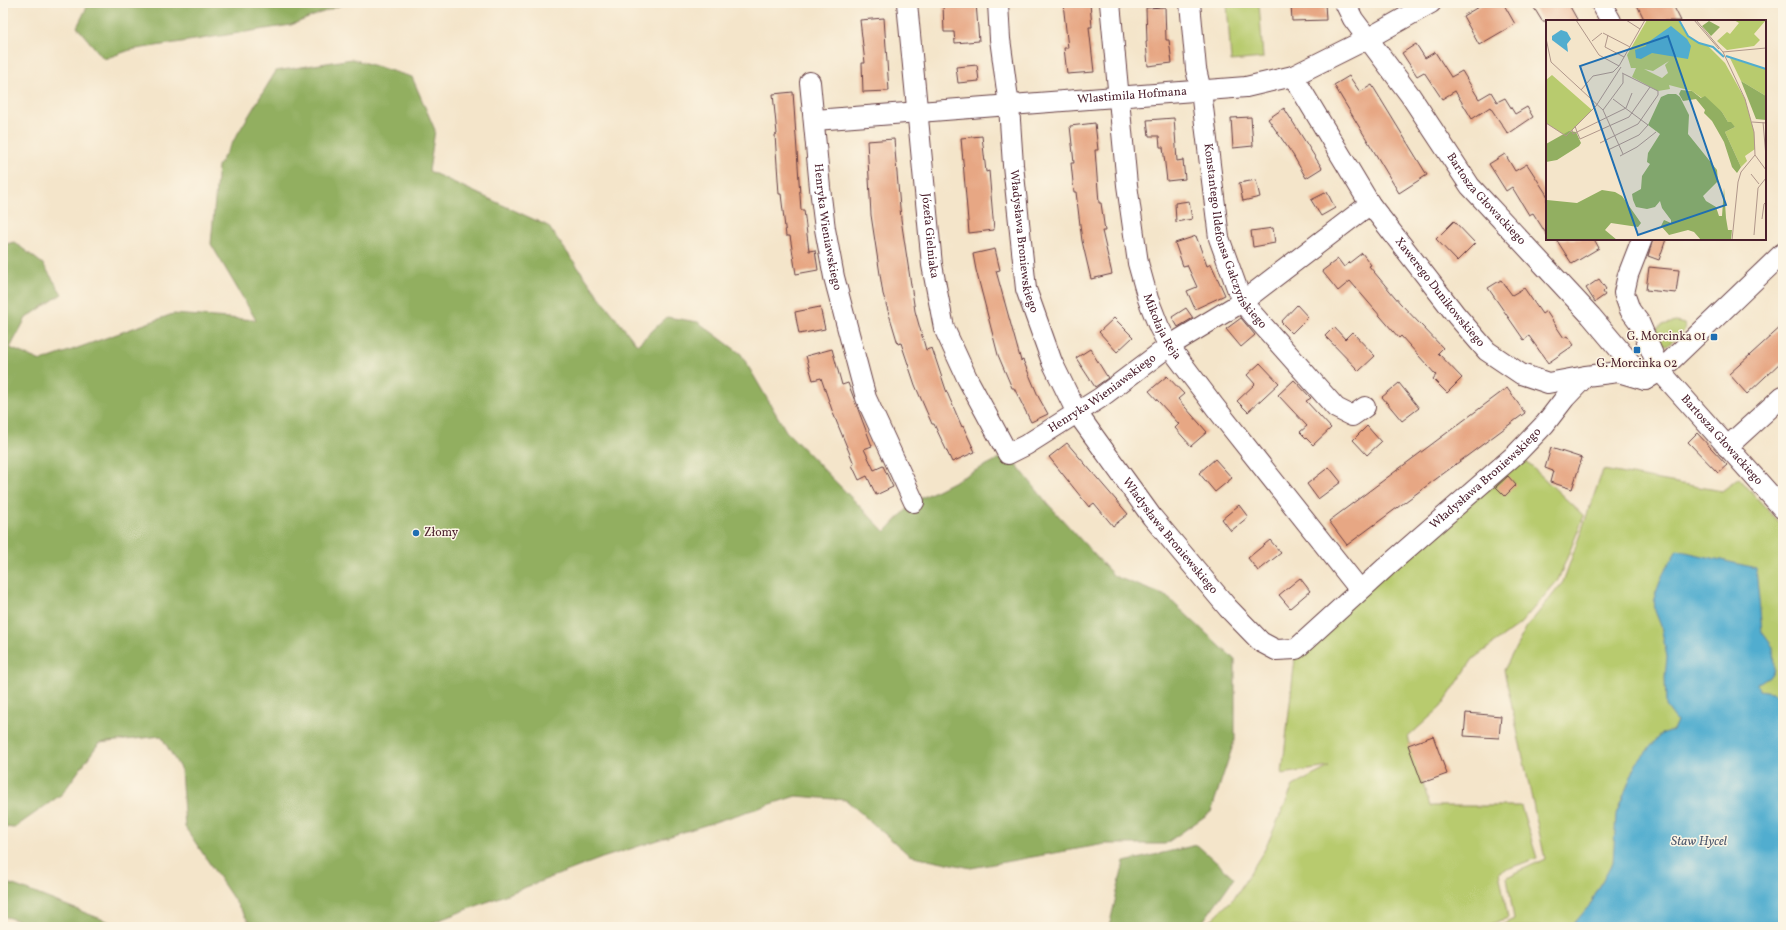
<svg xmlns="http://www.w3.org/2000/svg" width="1786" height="930" viewBox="0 0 1786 930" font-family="Vollkorn,serif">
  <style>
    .green { fill: #b8cb6e; stroke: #81754c }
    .forest { fill: #92af61; stroke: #6e6746 }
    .water { fill: #51adcf; stroke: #4e667d }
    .building { fill: #e7a784 }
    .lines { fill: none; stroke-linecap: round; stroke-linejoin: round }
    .minor-casing { stroke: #643d43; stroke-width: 22 }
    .minor { stroke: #fff; stroke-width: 20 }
    .poi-dot { fill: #1f6fb2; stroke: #fcf5e5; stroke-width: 1.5 }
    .labels { text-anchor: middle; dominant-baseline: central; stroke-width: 3; stroke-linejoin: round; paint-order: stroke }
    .street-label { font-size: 12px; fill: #4a1f2b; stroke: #fcf5e5 }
    .poi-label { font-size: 12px; fill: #4a1f2b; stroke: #fcf5e5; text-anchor: end }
    .water-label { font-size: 13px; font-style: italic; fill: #4d586d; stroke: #fcf5e5 }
    .inset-river { fill: none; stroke: #51adcf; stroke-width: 2 }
    .inset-road { fill: none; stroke: #b0968a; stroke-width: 1 }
    .view { fill: #1f6fb2; fill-opacity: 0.15; stroke: #1f6fb2; stroke-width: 2 }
    .inset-edge { fill: none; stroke: #4a1f2b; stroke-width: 2 }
  </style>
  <rect width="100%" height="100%" fill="#fcf5e5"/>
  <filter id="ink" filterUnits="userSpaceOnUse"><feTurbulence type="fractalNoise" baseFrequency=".025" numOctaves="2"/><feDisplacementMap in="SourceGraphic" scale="8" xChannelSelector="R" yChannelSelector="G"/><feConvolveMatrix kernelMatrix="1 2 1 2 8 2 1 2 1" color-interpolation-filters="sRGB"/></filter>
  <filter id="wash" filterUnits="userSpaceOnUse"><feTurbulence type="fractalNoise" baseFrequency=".012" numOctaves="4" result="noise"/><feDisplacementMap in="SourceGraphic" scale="16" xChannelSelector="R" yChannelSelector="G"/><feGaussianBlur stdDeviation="0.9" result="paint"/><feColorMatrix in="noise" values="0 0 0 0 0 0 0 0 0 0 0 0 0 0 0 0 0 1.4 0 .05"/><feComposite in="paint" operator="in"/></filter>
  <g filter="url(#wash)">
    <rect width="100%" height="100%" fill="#f4e5ca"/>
    <g class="green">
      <polygon points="1227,3 1259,3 1263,58 1231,61"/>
      <path d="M1676,322L1684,324L1685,327L1684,331L1667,346C1659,346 1650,335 1658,328C1662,324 1671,323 1676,322Z"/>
      <polygon points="1517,453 1584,516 1558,580 1520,624 1473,659 1441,707 1408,737 1430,806 1521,806 1537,858 1499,872 1508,918 1483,927 1204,927 1235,897 1265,849 1293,786 1329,767 1282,774 1296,649"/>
      <polygon points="1603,470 1722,491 1739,478 1783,527 1783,927 1497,927 1514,919 1507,877 1545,859 1504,670 1526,628 1563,582"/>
    </g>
    <g class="forest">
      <polygon points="89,3 346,3 291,25 130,50 104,59 77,27"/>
      <polygon points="352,59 412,77 435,130 429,171 548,226 598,295 637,345 667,317 698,322 741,354 786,431 885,532 914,502 1008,454 1048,504 1114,576 1166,596 1235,660 1235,739 1211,812 1165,844 1105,844 971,868 909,855 846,800 796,796 602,858 421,927 267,927 249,922 185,827 181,770 161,736 99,743 62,794 14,828 3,827 3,245 14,242 43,264 62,294 26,318 10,348 41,361 173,314 256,320 211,244 218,166 276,71"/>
      <polygon points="1197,845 1234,878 1199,927 1109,927 1124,862"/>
      <polygon points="3,882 16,886 122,927 40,927 3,916"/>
    </g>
    <polygon class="water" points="1677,550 1756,568 1762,632 1773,647 1774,670 1771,675 1757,684 1759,690 1773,692 1783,702 1783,927 1571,927 1589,906 1613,862 1616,814 1636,764 1661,734 1673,730 1677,721 1666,706 1665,677 1667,657 1661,626 1655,611 1654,598 1664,571"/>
    <g id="blocks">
      <g class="building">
        <polygon points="953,3 976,3 979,41 955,43 954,32 944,32 943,4"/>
        <polygon points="1063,3 1090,3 1092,27 1089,27 1094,72 1067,74 1064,48 1068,48"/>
        <polygon points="1291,3 1325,3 1326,20 1292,21"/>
        <polygon points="1485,3 1503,3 1515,24 1479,45 1463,16"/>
        <polygon points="1531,3 1568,3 1578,21 1542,21"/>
        <polygon points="1636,3 1672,3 1681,21 1645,21"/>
        <polygon points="1165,7 1166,40 1169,40 1172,63 1148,66 1146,42 1147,42 1146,8"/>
        <polygon points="884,18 889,91 863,92 862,63 865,63 860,20"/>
        <polygon points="1416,44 1425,58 1435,52 1451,77 1462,71 1479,99 1491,92 1497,102 1505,98 1515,114 1527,107 1533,117 1508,134 1490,107 1472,119 1455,91 1442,99 1424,72 1417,76 1402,53"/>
        <polygon points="977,65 979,81 958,83 956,67"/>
        <polygon points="1349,76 1360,92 1372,85 1427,175 1399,193 1334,85"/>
        <polygon points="793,92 801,210 804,210 809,251 815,250 818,270 796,274 790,236 786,236 781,194 779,194 775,135 777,134 773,94"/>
        <polygon points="1284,108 1322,168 1306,178 1293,155 1268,119"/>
        <polygon points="1251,117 1253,146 1233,148 1231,118"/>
        <polygon points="1174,118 1177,161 1183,160 1185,179 1167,181 1163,147 1160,147 1159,136 1149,136 1147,120"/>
        <polygon points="1095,123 1098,150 1095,150 1099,203 1101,203 1105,231 1102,231 1112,274 1091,279 1082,241 1076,192 1074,192 1071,163 1074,163 1070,126"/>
        <polygon points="982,136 986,172 989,171 994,230 969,233 961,138"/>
        <polygon points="894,139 901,219 915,311 926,350 932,348 946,390 962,427 963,426 975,452 952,462 934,424 932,424 915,385 901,343 898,344 883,294 871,215 867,141"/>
        <polygon points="1505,154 1515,171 1527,164 1547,195 1547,235 1533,213 1529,215 1512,187 1506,191 1489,164"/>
        <polygon points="1256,180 1260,197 1243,201 1239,183"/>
        <polygon points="1327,192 1335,208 1321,216 1311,200"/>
        <polygon points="1189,201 1192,219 1176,222 1175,203"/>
        <polygon points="1454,221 1475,243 1457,261 1436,239"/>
        <polygon points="1273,228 1275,243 1253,247 1251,231"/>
        <polygon points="1196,236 1207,266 1211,264 1225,295 1195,309 1187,291 1197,287 1187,265 1183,266 1175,243"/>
        <polygon points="1556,239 1594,239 1599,248 1572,264"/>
        <polygon points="1653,239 1666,239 1659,260 1648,256"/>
        <polygon points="995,249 1000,270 996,271 1021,361 1023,360 1039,398 1048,414 1031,422 1014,388 1012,388 998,355 976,270 973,254"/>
        <polygon points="1362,253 1371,265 1369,266 1400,303 1443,348 1438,353 1462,378 1447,393 1433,379 1436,375 1401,336 1399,338 1350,281 1338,291 1322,271 1338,259 1344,267"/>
        <polygon points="1649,267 1679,270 1676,293 1646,290"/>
        <polygon points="1599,279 1606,289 1603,292 1605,295 1595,302 1586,288"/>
        <polygon points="1501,280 1512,295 1524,288 1542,314 1546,311 1564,338 1567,336 1574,345 1548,363 1529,336 1524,340 1488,288"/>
        <polygon points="1297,305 1308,317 1292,333 1281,322"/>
        <polygon points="820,307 825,329 799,334 795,312"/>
        <polygon points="1186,308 1193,318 1178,327 1172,317"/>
        <polygon points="1114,318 1133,337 1117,352 1099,332"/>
        <polygon points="1241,318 1255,335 1241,347 1226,329"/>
        <polygon points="1783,325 1783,360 1747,394 1729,374"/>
        <polygon points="1334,327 1345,339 1352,332 1375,356 1359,371 1325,336"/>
        <polygon points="832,349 842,385 848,383 872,446 864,449 874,470 883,466 893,487 876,495 867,476 859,480 852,465 854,464 833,413 821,378 813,380 806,356"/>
        <polygon points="1090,349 1108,378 1095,387 1076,358"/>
        <polygon points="1260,363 1279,383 1248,412 1237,401 1255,384 1247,375"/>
        <polygon points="1167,376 1184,394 1178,399 1207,432 1191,446 1175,428 1179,424 1149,391"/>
        <polygon points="1294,380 1311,398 1306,401 1331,428 1313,445 1300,432 1307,426 1278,395"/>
        <polygon points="1399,383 1419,408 1402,421 1382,397"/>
        <polygon points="1507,388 1525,413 1347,545 1329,521"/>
        <polygon points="1367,426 1381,442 1367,455 1353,440"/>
        <polygon points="1697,433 1727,465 1718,473 1688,442"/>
        <polygon points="1067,443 1128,514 1113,526 1094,503 1089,507 1049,457"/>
        <polygon points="1551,448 1582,458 1572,489 1550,482 1553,471 1545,468"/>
        <polygon points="1215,459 1232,478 1215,492 1199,473"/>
        <polygon points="1329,467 1341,482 1318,499 1307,484"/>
        <polygon points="1508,476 1516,485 1505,496 1496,487"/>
        <polygon points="1239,505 1248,517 1231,531 1222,519"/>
        <polygon points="1270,540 1281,553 1258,571 1248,558"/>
        <polygon points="1300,578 1310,591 1290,608 1279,595"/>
        <polygon points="1466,713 1501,716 1499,738 1464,736"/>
        <polygon points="1433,736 1447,774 1422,783 1408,745"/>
      </g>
    </g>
  </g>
  <g filter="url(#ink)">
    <use href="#blocks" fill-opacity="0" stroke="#643d43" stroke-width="1"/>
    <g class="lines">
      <defs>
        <g id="minor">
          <path id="s1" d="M907,3L932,265L944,328L967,378L1008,454L1026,445L1100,398L1169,346L1242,302L1370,204"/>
          <path id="s2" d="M998,3L1000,39L1009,106L1013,165L1026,289L1052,362L1077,413L1152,517L1228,608L1261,642L1276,650L1296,649L1386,567L1517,453L1545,424L1565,398L1586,376"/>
          <path id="s3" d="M1110,3L1127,185L1138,263L1148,299L1159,327L1169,346L1215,407L1360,590"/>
          <path id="s4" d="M1190,3L1196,69L1201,91L1219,238L1242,302L1336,408L1352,416L1365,407"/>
          <path id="s5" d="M1345,3L1353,19L1410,95L1470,186L1591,316L1645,380"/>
          <polyline points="1601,3 1611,21"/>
          <path id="s6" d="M1293,76L1370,204L1456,315L1487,351L1521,374L1548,383L1586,376L1618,372L1645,380L1660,371L1783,253"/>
          <path id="s7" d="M810,82L820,188L825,229L834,277L866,398L914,502"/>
          <path id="s8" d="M815,120L1246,87L1293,76L1367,39L1431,3"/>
          <path id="s9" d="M1642,239L1628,275L1624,293L1630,310L1639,322L1660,371L1783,509"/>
          <polyline points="1727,447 1783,396"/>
        </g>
      </defs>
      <use href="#minor" class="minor-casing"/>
      <use href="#minor" class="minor"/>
    </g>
  </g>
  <g class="poi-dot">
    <rect x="1710" y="333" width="8" height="8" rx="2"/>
    <rect x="1633" y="346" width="8" height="8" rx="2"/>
    <circle cx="416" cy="533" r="4"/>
  </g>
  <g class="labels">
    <g class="street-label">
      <text stroke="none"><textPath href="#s8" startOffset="318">Wlastimila Hofmana</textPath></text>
      <text stroke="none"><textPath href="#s5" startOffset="242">Bartosza Głowackiego</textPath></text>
      <text stroke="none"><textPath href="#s7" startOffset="146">Henryka Wieniawskiego</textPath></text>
      <text stroke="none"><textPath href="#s4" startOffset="240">Konstantego Ildefonsa Gałczyńskiego</textPath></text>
      <text stroke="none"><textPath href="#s1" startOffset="234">Józefa Gielniaka</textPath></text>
      <text stroke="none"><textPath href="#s2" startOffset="240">Władysława Broniewskiego</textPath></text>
      <text stroke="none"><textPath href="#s6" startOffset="262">Xawerego Dunikowskiego</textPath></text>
      <text stroke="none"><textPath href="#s3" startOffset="330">Mikołaja Reja</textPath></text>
      <text stroke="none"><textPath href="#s1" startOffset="581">Henryka Wieniawskiego</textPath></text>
      <text stroke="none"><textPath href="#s9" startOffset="236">Bartosza Głowackiego</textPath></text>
      <text stroke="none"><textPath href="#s2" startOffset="1008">Władysława Broniewskiego</textPath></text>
      <text stroke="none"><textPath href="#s2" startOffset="576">Władysława Broniewskiego</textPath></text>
    </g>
    <g class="poi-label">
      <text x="1706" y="337">G. Morcinka 01</text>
      <text x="1637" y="364" text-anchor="middle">G. Morcinka 02</text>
      <text x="424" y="533" text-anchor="start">Złomy</text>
    </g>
    <g class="water-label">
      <text x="1699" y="842">Staw Hycel</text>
    </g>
  </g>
  <g transform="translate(1546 20)">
    <rect width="220" height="220" fill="#f4e5ca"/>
    <path d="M101,0H132L141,15L153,23L162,26L179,43L199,79L208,112L209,129L199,136L201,141L195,147L179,112L189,107L182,102L176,92L146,71L123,65L124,69L112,71L86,57L90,48H85L81,35ZM123,41L119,45L122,53L116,58L98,49L107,51ZM188,0H220L208,14L214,20L208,26L181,30L171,21L181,12L184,14L193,3ZM184,38L220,49V76L195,61ZM6,55L46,90L20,116L0,103V60Z" fill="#b8cb6e" fill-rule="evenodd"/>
    <path d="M163,1L174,7L165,16L156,6ZM195,61L220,76V100L210,99ZM135,70L146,71L155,78L159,76L176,92L182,102H185L189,107L179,112L195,147L191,153L186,147L178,122L166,101L158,93L159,90L150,79L137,81L133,74ZM122,74H130L134,77L143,95L142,114L171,150L172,161L157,176L160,181L170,187L173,196H176L178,168L180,198L182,210H186L185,220H155L148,212L142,210L123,215L115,206L118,200L125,203V200L116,188L114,181L109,187L101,189L90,187L87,180L86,174L95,169L96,156L104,144L101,142L102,133L114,114L102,105L115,77ZM23,111L30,112L35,123L33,126L11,140L0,142V124ZM56,170L69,172L76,176L95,203L92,207L65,203L59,210L71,220H0L1,180L31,183Z" fill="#92af61"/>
    <path d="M125,6L141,19L145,26L142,39L106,33L95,39L90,38L89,30L100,26L101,23ZM15,10L21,12L25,19L21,24L22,32L6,20V16Z" fill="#51adcf"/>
    <path class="inset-river" d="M133,0L142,16L153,23L167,27L178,37M180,36L220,49"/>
    <path class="inset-road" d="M30,0L53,35L73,46M80,0L94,9M148,0L173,29M150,0L177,32L199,79L208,112L209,135L195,152L192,162L186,220M57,13L84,27M62,15L59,27L78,37M0,18L5,42L57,90L77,134M46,21L56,13M177,32L220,28M35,70L47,56L67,52L73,46L99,0M86,73L80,88L31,112L34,119L83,97L104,67M57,90L77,63V54M206,102L220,103M217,102L220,137M0,103L20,116L50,86L75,47M26,110L27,114L31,112L29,106M54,123L92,104L112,75V71L76,53M62,130L93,115L102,105L67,79M209,135L220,150M74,136L91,127L110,112M205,154L213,164M216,199L218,184L220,182M208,215L212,168L220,158"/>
    <path class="view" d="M122,16L180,185L92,215L34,46Z"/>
    <rect width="220" height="220" class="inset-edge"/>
  </g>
  <rect width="1786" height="930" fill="none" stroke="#fcf5e5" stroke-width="16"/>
</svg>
